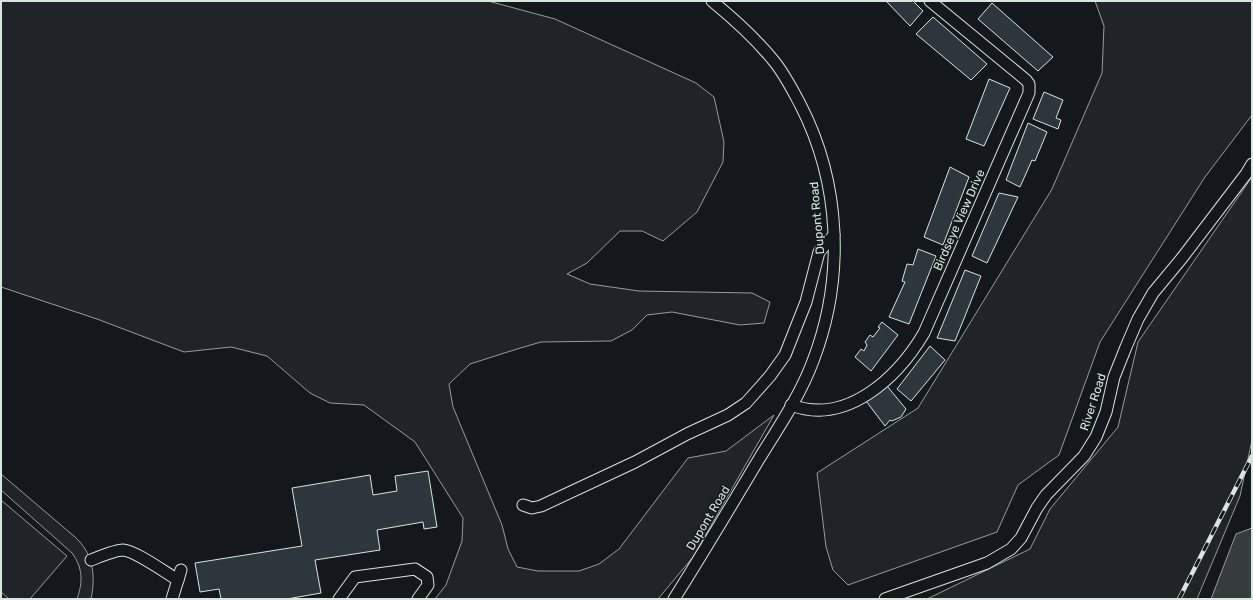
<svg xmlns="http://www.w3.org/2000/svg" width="1253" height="600" viewBox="0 0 1253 600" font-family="Rubik,sans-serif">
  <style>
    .green { fill: #202428; stroke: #939e99 }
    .water { fill: #363b3e; stroke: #939e99 }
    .building { fill: #2c363c; stroke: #d8e6dc }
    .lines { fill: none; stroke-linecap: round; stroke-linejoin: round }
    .minor-casing { stroke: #d8e6dc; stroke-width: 13 }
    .minor { stroke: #14181c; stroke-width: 11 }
    .rail-casing { stroke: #d8e6dc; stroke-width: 4.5 }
    .rail { stroke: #14181c; stroke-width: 3; stroke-dasharray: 9; stroke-linecap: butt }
    .labels { text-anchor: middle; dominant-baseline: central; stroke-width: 3; stroke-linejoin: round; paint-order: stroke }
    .street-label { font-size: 12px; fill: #d8e6dc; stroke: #14181c }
  </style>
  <rect width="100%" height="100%" fill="#14181c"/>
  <g class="green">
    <polygon points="1,1 488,1 555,19 696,83 714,97 724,142 723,162 697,212 663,241 642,231 620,231 587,263 567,274 590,284 639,291 752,293 770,302 764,323 740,325 672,312 647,315 632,330 611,341 541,342 517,349 470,364 449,384 453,407 502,525 508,549 517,567 538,571 579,571 599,564 619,549 688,458 726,451 774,415 693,557 658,599 435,599 446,585 462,541 463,518 415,442 364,405 330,403 310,393 267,356 231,347 184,352 97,319 1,287"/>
    <polygon points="1095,1 1252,1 1252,115 1205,177 1100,342 1059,455 1018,485 997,532 848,585 833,570 826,547 817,473 918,408 1052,189 1102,73 1104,26"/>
    <polygon points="1252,177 1252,440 1240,496 1197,599 927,599 1030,549 1050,509 1118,427 1138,342"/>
    <path d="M1,474L75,537C93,553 96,576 91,599H77C83,582 83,568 72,553L1,490Z"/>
    <polygon points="1,500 67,556 30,599 9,599 1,592"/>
  </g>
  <polygon class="water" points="1252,528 1252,599 1211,599 1236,534"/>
  <g class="building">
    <polygon points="886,1 913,1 923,11 910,26"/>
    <polygon points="992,3 1053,57 1038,71 978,19"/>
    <polygon points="933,17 987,64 971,80 916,34"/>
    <polygon points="989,79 1010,88 984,146 966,139"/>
    <polygon points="1044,92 1063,100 1056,118 1061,120 1058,129 1033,119"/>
    <polygon points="1028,123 1047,132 1035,161 1032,160 1020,187 1006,180"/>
    <polygon points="950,167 969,177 943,245 924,237"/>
    <polygon points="999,193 1018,197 987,263 972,256"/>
    <polygon points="918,249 936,256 909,324 889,317 905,282 902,281 907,264 913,265"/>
    <polygon points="965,270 981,276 955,341 937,338"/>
    <polygon points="882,322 898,335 871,371 855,357 861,349 864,351 867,345 865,342 870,335 873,337 880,328 878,327"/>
    <polygon points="930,346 945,360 911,401 897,389"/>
    <polygon points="887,386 906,409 901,417 892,421 890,420 885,426 866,401"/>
    <polygon points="428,471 437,527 424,529 423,522 377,530 380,550 315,560 321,593 287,599 221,599 219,589 200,592 195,563 302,546 292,488 370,475 373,495 397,491 395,476"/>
  </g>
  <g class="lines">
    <defs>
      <g id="minor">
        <path d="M791,405C847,426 898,377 924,333L1029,93V84L1026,80L930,1"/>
        <polyline points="523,505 532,508 541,506 635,462 687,434 728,415 746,403 770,376 785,355 806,302 819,252 834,235"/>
        <path d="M91,560C99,557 115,550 123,550C136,551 166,573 178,580"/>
        <polyline points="172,599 181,570"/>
        <polyline points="339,599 355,577 415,569 427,577 428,585 418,599"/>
        <path d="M674,599C703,553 731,506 759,459C778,428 800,396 813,361C845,278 841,183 800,104C792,89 784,73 773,60C755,38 734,19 712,1"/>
        <polyline points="885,599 987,563 1011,549 1021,538 1037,508 1046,495 1084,456 1096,437 1106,412 1114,377 1126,347 1138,319 1153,293 1182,258 1246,174 1252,164"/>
      </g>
    </defs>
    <use href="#minor" class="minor-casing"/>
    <use href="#minor" class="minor"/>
    <defs>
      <polyline id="rail" points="1179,599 1252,456"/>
    </defs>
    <use href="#rail" class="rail-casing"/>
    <use href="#rail" class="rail"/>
  </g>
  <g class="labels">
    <g class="street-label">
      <text transform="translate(817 218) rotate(-95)">Dupont Road</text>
      <text transform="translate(959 220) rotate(-66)">Birdseye View Drive</text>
      <text transform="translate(1093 402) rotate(-72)">River Road</text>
      <text transform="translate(708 518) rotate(-59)">Dupont Road</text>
    </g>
  </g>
  <rect width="1253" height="600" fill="none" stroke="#d8e6dc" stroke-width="4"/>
</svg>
